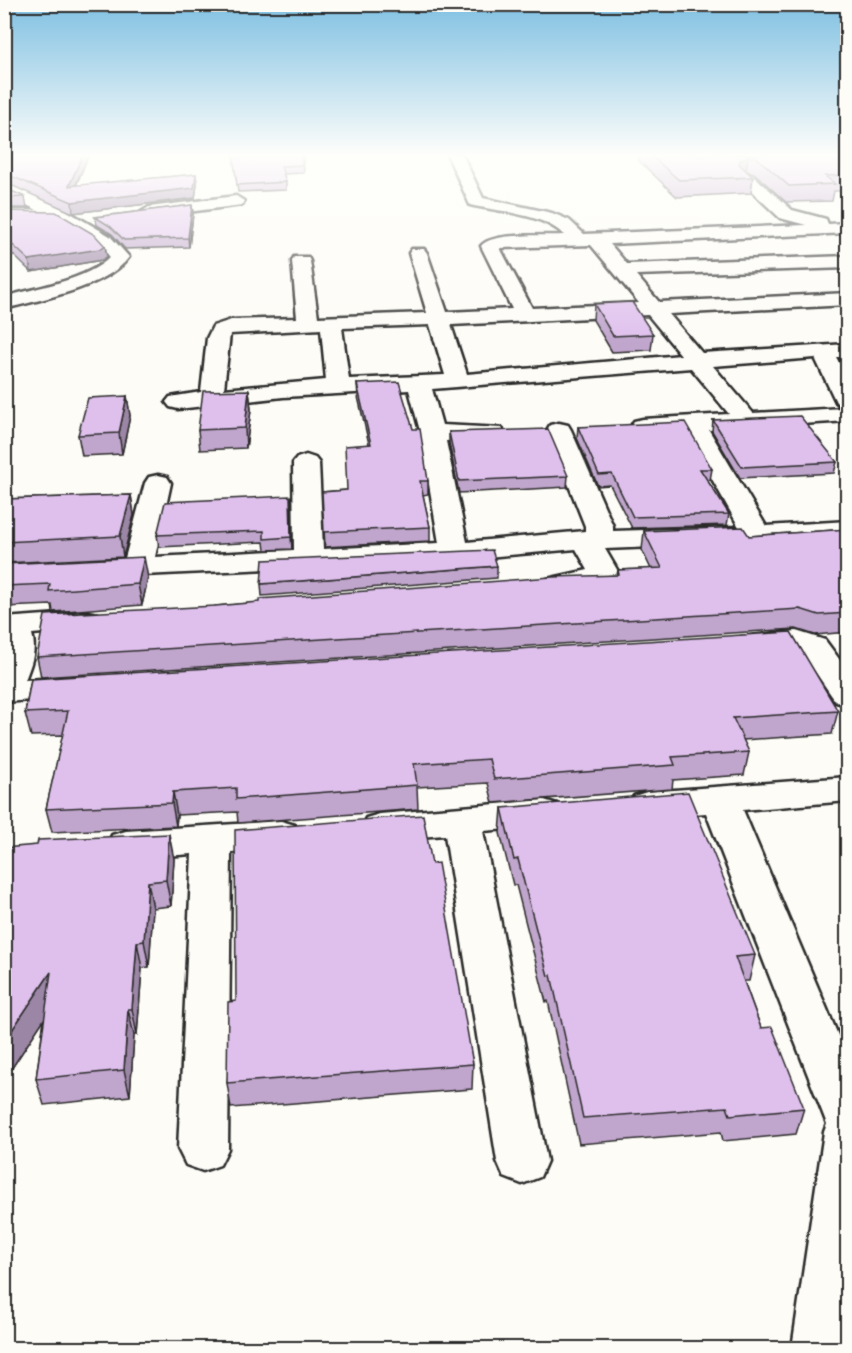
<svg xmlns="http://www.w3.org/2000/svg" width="852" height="1353" viewBox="0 0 852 1353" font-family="Mynerve,sans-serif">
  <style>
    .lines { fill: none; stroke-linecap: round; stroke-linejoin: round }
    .minor-casing { stroke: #2b2b2b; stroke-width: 5 }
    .minor { fill: #fdfcf7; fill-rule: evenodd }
    .wall { fill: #c0a5cc; stroke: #2b2b2b; stroke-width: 1.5 }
    .shaded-wall { fill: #9c86a6; stroke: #2b2b2b; stroke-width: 1.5 }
    .building { fill: #dfc0ed; stroke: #2b2b2b; stroke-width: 1.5 }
  </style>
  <rect width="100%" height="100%" fill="#fdfcf7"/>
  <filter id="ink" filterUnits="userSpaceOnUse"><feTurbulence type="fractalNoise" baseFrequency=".0167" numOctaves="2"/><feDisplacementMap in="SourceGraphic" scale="12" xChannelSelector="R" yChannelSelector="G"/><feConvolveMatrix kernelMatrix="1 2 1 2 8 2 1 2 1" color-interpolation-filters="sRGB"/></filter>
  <g filter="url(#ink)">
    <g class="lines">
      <defs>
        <g id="minor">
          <path d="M447,154H462L483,198L552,213L569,220L584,234L806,225L780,218L741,181L739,178L747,173L753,175L792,210L826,219L828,224L848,223V233L610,244L627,264L848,256V268L636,275L659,302L848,293V305L669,314L702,353L848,344V357H836L848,379V421L709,430L766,526L848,521V537L823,540L605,549L619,573C605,593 569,597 547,591L543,585L547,579L588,570L576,549L455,560L102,577L92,574L87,568L92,562L125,558L145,483L149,477L158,475L167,477L171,483L155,557L294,550L293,463L297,458L306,455L315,458L319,463L323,549L439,543L420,431L409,390L283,397L178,409L170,407L166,402L170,397L201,392L207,338L213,326L231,320L297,318L292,261L294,257H308L310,261L318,317L427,313L409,253L412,249H424L427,253L447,312L512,309L481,246C491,232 547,236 564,235C542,213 500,212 470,205ZM591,245L639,303L532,308L500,248ZM648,315L681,355L467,374L451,325ZM430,325L445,375L349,379L342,328ZM321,329L326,380L224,389L230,334ZM815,358L836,402L843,408L753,413L713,366ZM691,368L729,414L643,419L634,421L631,426L634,431L643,433L685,431L739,527L613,531V526L571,430L568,425L559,423L550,425L547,430L585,526V531L467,542L446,441L502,438L505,433L502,428L442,425L432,389Z"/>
          <path d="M4,182L67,211L110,236L129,257C108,287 39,300 4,309V297C34,288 88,280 110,257L98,244L58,220H4V210H37L4,194Z"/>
          <polygon points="236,196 244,201 242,205 149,217 141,212 149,207"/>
          <path d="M87,612L98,614L103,621L98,628L32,634C37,651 31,664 25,680L75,677L87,680L92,687L87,694L75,697L4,702V618Z"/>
          <path d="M796,631L825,640L848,671V705L836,702L803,654C783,647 761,656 741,651L736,644L741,637Z"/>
          <polygon points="848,777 848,801 743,810 848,1059 848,1348 792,1348 824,1132 827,1124 706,813 647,818 634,814 628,805 634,796 647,792"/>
          <polygon points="544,800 557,804 563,813 557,822 544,826 483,831 547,1161 540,1177 522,1184 504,1177 497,1161 445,835 380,840 366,836 361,827 366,818 380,814"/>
          <polygon points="281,821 295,825 300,835 295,845 281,849 231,852 228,1149 220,1165 203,1171 186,1165 178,1149 192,854 126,859 112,855 107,845 112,835 126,831"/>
        </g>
      </defs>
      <use href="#minor" class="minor-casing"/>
      <use href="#minor" class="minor"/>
    </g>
    <g class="wall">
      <polygon points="4,154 89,154 76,186 196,174 197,184 195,198 73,213 4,182"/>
      <polygon points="233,154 303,154 304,173 283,174 286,182 286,190 238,192"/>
      <polygon points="639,154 848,154 848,191 834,191 832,201 786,202 754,173 747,171 753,177 751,193 677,197 639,161"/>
      <polygon points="4,188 25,197 27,208 4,208"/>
      <polygon points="192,205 193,214 189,247 125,249 112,234 97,225 95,217"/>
      <polygon points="4,211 105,246 107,257 102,260 31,272 4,246"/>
      <polygon points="594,304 653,334 651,350 612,352 593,320"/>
      <polygon points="357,384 428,481 428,494 423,495 430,527 430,541 325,547 322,492 347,490 369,444 358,397"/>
      <polygon points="249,390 251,410 246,448 200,450 198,430"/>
      <polygon points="127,396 130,416 122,454 82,456 78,435"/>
      <polygon points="713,420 837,462 834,473 740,478 712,431"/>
      <polygon points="578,427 712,469 710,480 707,480 729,514 727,525 632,528 610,485 598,486 577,438"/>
      <polygon points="449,432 568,476 567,487 459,493 449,443"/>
      <polygon points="131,495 134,515 123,557 4,563 4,499"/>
      <polygon points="291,507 292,549 265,550 264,542 159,547 157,535"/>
      <polygon points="848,529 848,632 815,635 796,629 41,677 37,657 215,606 617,575 618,570 651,569 642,550 644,531 749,536"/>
      <polygon points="4,564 148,578 142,605 53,612 52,605 4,607"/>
      <polygon points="497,566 497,578 262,596 261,584"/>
      <polygon points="31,679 838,711 832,734 743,740 749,752 744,775 673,780 672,789 493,803 488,783 417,787 418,809 238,823 237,812 177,815 176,826 52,832 46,809 63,735 31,736 25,713"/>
      <polygon points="502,808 755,955 749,981 744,981 761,1028 804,1108 796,1134 723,1141 721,1132 579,1144 548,1001 546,1002 516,885 513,885 500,833"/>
      <polygon points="4,848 174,859 171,906 153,908 149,967 142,968 137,1035 134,1035 130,1096 44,1105 36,1079 44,1019 4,1080"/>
      <polygon points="432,864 473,1064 472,1089 231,1108 227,1083 236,1001"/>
    </g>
    <g class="shaded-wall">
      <polygon points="83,154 89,154 71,196 69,186"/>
      <polygon points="748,156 746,171 738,176 737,179 740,160"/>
      <polygon points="196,174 197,184 195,198 73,213 72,202"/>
      <polygon points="192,205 193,214 189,247 188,238"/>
      <polygon points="105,246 107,257 102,260 31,272 29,260"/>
      <polygon points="249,390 251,410 246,448 245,428"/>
      <polygon points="127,396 130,416 122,454 119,433"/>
      <polygon points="131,495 134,515 123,557 120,536"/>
      <polygon points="290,496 291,507 292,549 291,537"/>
      <polygon points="144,557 148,578 142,605 138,584"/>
      <polygon points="173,792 177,815 176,826 172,803"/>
      <polygon points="169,834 174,859 171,906 166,880"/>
      <polygon points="148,882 153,908 149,967 144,941"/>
      <polygon points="137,942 142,968 137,1035 132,1009"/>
      <polygon points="51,972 58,998 4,1080 4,1042"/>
      <polygon points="128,1009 134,1035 130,1096 124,1070"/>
    </g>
    <g class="building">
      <polygon points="4,154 83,154 69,186 196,174 194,188 72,202 4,173"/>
      <polygon points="233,154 303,154 303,156 300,156 303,165 281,166 286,182 237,185"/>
      <polygon points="649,154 848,154 848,175 825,176 835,184 789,186 757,158 748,156 740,160 739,164 753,177 679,180"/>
      <polygon points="4,188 25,197 4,198"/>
      <polygon points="192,205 188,238 124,240 110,226 95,217"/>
      <polygon points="4,211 56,212 95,235 105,246 100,249 29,260 4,237"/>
      <polygon points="632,302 653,334 613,336 594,304"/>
      <polygon points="399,382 413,429 420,429 428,481 420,481 430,527 324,532 322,492 347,490 345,446 371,444 357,384"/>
      <polygon points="249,390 245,428 198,430 203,391"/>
      <polygon points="127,396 119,433 78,435 88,398"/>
      <polygon points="800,416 837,462 742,467 713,420"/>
      <polygon points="685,422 712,469 700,469 729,514 633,517 612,474 599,475 578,427"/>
      <polygon points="548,429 568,476 459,481 449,432"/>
      <polygon points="131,495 120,536 4,542 4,499"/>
      <polygon points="290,496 291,537 264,539 264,531 157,535 165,502"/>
      <polygon points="743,527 749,536 848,529 848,613 819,615 800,609 37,657 45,615 215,606 259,602 259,599 552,577 619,575 618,570 662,568 644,531"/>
      <polygon points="492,550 497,566 261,584 263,560"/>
      <polygon points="144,557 138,584 49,591 50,584 4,586 4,564"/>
      <polygon points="791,632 838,711 733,718 749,752 672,757 675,765 494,779 489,759 414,764 417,785 236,799 236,788 173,792 172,803 46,809 68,711 25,713 31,679"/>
      <polygon points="688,792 755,955 735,957 761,1028 772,1027 804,1108 730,1115 727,1107 583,1118 551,975 548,976 518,859 514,860 502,808"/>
      <polygon points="423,815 432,864 438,863 473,1064 227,1083 228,1002 236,1001 235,830"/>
      <polygon points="169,834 166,880 148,882 144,941 137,942 132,1009 128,1009 124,1070 36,1079 51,972 4,1042 4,848 37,845 38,840"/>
    </g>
  </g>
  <linearGradient id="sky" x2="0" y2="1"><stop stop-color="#7fc0e2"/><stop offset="0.45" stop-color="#fefefb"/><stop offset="1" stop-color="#fefefb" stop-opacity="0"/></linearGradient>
  <rect width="852" height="344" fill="url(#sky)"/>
  <rect width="852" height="1353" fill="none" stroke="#fdfcf7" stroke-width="24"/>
  <rect x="12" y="12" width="828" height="1329" fill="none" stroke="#2b2b2b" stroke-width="2" filter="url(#ink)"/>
</svg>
